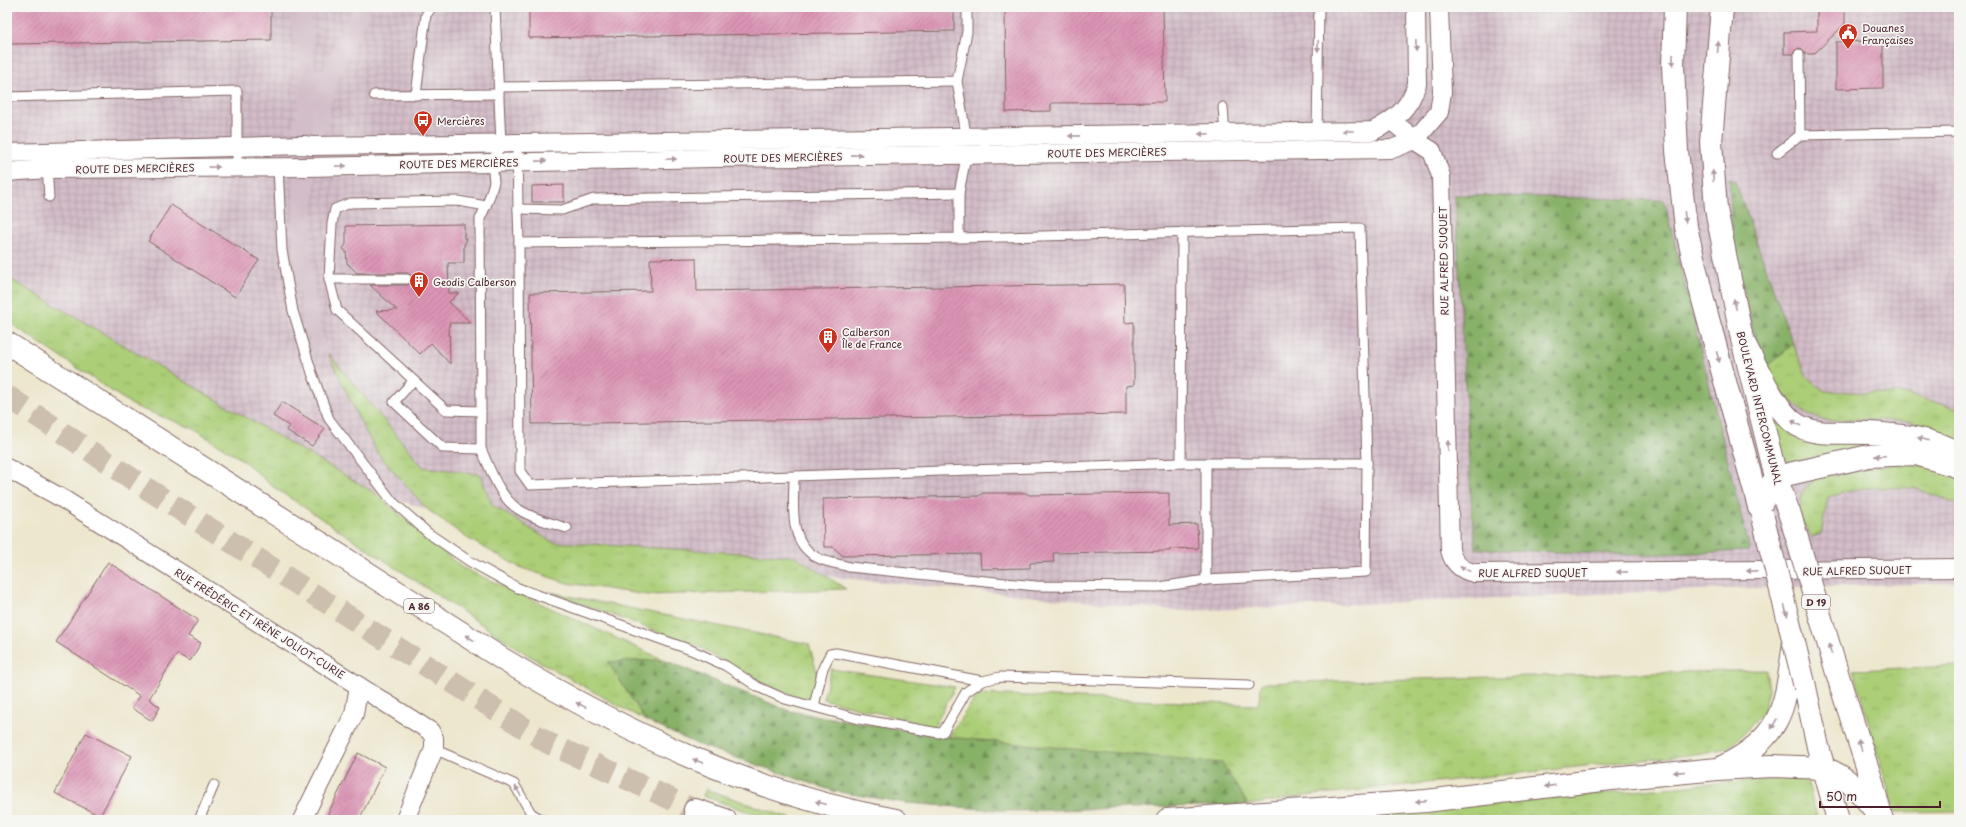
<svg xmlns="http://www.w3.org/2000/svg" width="1966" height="827" viewBox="0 0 1966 827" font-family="'Playpen Sans',sans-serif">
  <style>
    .industrial { fill: url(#industrial-grid) }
    .railway { fill: #d2bdc8 }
    .grass { fill: url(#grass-tufts); stroke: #7a7651 }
    .forest { fill: url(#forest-firs); stroke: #69684a }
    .building { fill: url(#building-hatch) }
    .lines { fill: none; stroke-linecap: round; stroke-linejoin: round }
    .motorway-tunnel { stroke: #ccbfad; stroke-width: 22; stroke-dasharray: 22 11; stroke-linecap: butt }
    .service-casing { stroke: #836564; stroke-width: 11 }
    .minor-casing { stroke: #836564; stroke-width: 20 }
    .secondary-casing { stroke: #836564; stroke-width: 24 }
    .primary-casing { stroke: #836564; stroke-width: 24 }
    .motorway-casing { stroke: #836564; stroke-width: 24 }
    .service { stroke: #fff; stroke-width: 9 }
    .minor { stroke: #fff; stroke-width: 18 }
    .secondary { stroke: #fff; stroke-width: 22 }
    .primary { stroke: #fff; stroke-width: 22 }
    .motorway { stroke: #fff; stroke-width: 22 }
    .primary-bridge-casing { stroke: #836564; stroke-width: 24; stroke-linecap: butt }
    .primary-bridge { stroke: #fff; stroke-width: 22 }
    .oneway { fill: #ae9aa0 }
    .labels { text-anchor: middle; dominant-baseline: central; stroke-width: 3.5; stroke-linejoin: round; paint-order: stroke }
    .shield { fill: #f6f6f2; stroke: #7e6067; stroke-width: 1 }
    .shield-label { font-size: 9px; font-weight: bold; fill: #4a1f2b }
    .poi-label { font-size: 10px; fill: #4a1f2b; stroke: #f6f6f2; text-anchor: start }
    .street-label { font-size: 10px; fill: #4a1f2b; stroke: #f6f6f2 }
  </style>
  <defs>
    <pattern id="industrial-grid" width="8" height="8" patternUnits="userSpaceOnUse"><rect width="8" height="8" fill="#d2bdc8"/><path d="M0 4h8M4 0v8" fill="none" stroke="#b6a2ac"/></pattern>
    <pattern id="grass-tufts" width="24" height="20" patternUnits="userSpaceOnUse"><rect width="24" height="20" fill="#abce77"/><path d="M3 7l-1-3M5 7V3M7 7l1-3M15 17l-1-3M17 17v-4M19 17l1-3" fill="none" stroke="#95b067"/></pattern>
    <pattern id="forest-firs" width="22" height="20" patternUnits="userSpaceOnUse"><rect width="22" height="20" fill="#88b168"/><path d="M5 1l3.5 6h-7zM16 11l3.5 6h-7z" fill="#718f56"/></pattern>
    <pattern id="building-hatch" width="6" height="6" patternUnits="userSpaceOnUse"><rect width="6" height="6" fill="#db94b5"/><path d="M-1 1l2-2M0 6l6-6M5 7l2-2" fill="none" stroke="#b47893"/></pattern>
  </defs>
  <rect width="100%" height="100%" fill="#f6f6f2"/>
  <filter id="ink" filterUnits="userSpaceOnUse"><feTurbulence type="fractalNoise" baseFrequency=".025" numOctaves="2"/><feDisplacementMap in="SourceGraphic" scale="8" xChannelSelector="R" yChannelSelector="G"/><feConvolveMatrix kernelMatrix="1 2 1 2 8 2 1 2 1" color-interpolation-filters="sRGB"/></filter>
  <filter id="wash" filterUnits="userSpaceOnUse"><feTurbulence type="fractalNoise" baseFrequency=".012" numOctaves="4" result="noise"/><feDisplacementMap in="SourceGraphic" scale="16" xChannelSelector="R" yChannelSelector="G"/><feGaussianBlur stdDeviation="0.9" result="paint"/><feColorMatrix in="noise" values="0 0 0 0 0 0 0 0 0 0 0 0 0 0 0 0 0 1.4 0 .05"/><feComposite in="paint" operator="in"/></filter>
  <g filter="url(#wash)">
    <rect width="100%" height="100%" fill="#ede7ce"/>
    <polygon class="industrial" points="7,7 1959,7 1959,583 1750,588 1183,611 562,551 375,493 7,277"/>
    <g class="railway">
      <polygon points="288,7 307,7 311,19 315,70 323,71 332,47 354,7 373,7 356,40 337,84 324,133 290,130 298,111 298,78 297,51"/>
      <polygon points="316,179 311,219 312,266 318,314 326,350 313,350 302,315 297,275 295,268 292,231 294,179"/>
    </g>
    <g class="grass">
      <polygon points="7,277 375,493 461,567 664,660 608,662 646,721 528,655 272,486 244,461 192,428 134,406 7,321"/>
      <polygon points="1793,344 1807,377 1824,391 1907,394 1959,409 1959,441 1913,422 1849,419 1830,421 1808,415 1783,394 1762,370"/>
      <polygon points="328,353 423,467 480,474 492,505 552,542 795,556 846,589 647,595 567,583 519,567 467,538 427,509 378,454 358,417"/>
      <polygon points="1769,405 1783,423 1896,441 1790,463 1782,457"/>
      <polygon points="1904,462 1943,469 1959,479 1959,504 1914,488 1862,488 1828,497 1821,534 1812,537 1800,518 1801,493 1815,478"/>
      <polygon points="549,592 809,644 818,676 815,695 804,699 761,683 697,646"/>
      <polygon points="1959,666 1959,811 1895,812 1853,670"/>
      <polygon points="831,669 955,687 934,727 823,699"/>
      <polygon points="1766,670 1769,690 1763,713 1729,748 1690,755 1313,795 1248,805 948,737 978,694 1258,705 1262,683"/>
      <polygon points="1780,778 1807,780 1817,817 1588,820 1260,820 1393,812"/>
      <polygon points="706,789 795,820 772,820 703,796"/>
    </g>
    <g class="forest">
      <polygon points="1729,179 1735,181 1793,344 1762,370 1733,243"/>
      <polygon points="1455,195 1664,200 1750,551 1634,555 1476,549 1472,516"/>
      <polygon points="664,660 789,711 948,737 1222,763 1248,805 1010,811 906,803 833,791 699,745 646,721 608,662"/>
    </g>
    <g id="blocks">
      <g class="building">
        <polygon points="7,7 271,7 271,40 7,44"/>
        <polygon points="529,7 954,7 954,31 529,38"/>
        <polygon points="1005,7 1163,7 1165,102 1051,103 1051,111 1006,112"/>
        <polygon points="1817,7 1845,7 1845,24 1814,54 1805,54 1802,49 1799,48 1794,51 1793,54 1784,54 1784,32 1817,31"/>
        <polygon points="1883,41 1883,88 1836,89 1836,42"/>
        <polygon points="564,185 564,202 532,202 532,186"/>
        <polygon points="171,205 259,260 235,297 148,241"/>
        <polygon points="464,224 464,238 467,239 464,245 464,263 448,263 449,293 459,293 449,302 471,323 449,323 450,364 431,343 420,354 376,311 397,310 370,285 407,285 412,282 412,276 407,273 357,273 347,263 346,251 343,249 346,244 346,226"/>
        <polygon points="696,258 697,291 1124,284 1125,323 1134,322 1134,385 1126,386 1126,414 532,424 530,293 651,291 650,259"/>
        <polygon points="282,402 325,429 312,446 286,430 289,426 273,416"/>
        <polygon points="983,493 1026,493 1029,495 1169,493 1169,525 1197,524 1198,548 1170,549 1170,551 1053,553 1054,562 1030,563 1030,568 981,569 980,554 843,556 833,547 824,547 823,499 979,496"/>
        <polygon points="108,562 198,620 188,636 201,643 190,661 177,654 149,699 160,707 152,721 132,708 140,696 56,642"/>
        <polygon points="86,733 132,756 100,816 55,793"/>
        <polygon points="358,753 385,767 359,820 325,820"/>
      </g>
    </g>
  </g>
  <g filter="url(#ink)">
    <use href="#blocks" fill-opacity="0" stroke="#836564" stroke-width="1"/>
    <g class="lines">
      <polyline class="motorway-tunnel" points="7,396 146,488 548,743 695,810"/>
      <defs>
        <g id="service">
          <polyline points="1799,54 1800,135"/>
          <polyline points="957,81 967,140"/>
          <polyline points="499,87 957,81 967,32 967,7"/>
          <polyline points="374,95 499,94"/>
          <polyline points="416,95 426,15 432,7"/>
          <polyline points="7,97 237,91 237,167"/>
          <polyline points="1223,107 1225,135"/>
          <polyline points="1317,131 1319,7"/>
          <polyline points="517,144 518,209 562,210 594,199 959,193 967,152"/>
          <polyline points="1777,153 1800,135 1959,132"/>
          <polyline points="278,166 282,250 293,311 312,373 329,419 392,501 428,533 469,561 518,588 691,650 726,666 758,687 785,699 859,719 939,733 943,732 966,692 982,681 1000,677 1249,685"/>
          <polyline points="47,167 49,197"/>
          <polyline points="959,193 959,238 519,243 520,471 530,485 1181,463 1367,463 1360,228 959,238"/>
          <polyline points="518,209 519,243"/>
          <polyline points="329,279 407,279"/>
          <polyline points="413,381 394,402 443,448 481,449 481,411 446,410 337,310 329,279 332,224 335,209 350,203 458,201 486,206"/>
          <polyline points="481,411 480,219 489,199 494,182 492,162 501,144 495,7"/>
          <path d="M481,449C490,468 499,497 518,509C532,518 550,523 567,528"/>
          <polyline points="1181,463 1182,232"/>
          <polyline points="1206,464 1206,580"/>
          <path d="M794,477C794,506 787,544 820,559C829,563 840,564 849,567L1036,586L1159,587L1206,580L1366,572L1367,463"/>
          <polyline points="814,706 823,668 830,654 836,653 982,681"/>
          <polyline points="434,749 514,784 531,813 542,820"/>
          <polyline points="199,820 214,785"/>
        </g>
        <g id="minor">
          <path d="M1392,121L1415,140L1432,151L1441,176L1450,550C1453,563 1461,570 1474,573L1959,568"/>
          <path d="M7,153L304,145L312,146L1373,131C1396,119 1409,109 1417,84L1416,7"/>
          <polyline points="7,172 47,169 309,167 712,158 1392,149 1415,140 1439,112 1442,92 1439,7"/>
          <polyline points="7,468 63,499 430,731 434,738 434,749 405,820"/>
          <polyline points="302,820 354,714 359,686"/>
        </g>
        <g id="secondary">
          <polyline points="1675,7 1673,66 1677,151 1686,227 1703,300 1759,507"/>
          <polyline points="1722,7 1711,142 1716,209 1742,339 1776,477 1791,518"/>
        </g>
        <g id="primary">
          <polyline points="1841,686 1872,782 1882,820"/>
          <polyline points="1805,687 1818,747 1838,820"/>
          <path d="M1824,768C1849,777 1861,793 1878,814"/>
        </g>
        <g id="motorway">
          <path d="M1742,339C1754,361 1774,407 1793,422C1813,438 1844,431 1868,433C1899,435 1932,437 1959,454"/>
          <path d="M7,343L504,660C628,734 753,794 896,820"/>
          <polyline points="1759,507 1776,477 1869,456 1916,454 1959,467"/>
          <path d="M1724,766C1785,736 1785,704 1794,643"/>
          <polyline points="695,810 725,820"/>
          <polyline points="1167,820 1426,801 1611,779 1718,769 1771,766 1824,768"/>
        </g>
      </defs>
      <use href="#service" class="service-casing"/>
      <use href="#minor" class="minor-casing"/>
      <use href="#secondary" class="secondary-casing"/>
      <use href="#primary" class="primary-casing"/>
      <use href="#motorway" class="motorway-casing"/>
      <use href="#service" class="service"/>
      <use href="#minor" class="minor"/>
      <use href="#secondary" class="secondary"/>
      <use href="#primary" class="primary"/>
      <use href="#motorway" class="motorway"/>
      <defs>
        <g id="primary-bridge">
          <polyline points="1763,518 1805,687"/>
          <polyline points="1791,518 1841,686"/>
        </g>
      </defs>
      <use href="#primary-bridge" class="primary-bridge-casing"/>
      <use href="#primary-bridge" class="primary-bridge"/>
    </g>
    <defs><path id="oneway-solid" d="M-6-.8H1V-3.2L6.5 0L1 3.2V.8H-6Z"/></defs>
    <g class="oneway">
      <use href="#oneway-solid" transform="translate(1318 46) rotate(91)"/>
      <use href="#oneway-solid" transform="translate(1416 46) rotate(89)"/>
      <use href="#oneway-solid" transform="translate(1718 47) rotate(-85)"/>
      <use href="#oneway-solid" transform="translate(1673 60) rotate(91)"/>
      <use href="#oneway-solid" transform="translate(1348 131) rotate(180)"/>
      <use href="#oneway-solid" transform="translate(1204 134) rotate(179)"/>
      <use href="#oneway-solid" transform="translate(1074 136) rotate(179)"/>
      <use href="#oneway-solid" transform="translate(857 155) rotate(-1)"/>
      <use href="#oneway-solid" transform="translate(671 159) rotate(-1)"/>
      <use href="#oneway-solid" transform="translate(541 161) rotate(-1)"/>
      <use href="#oneway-solid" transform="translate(341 166) rotate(-1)"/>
      <use href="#oneway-solid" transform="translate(214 167) rotate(-1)"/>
      <use href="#oneway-solid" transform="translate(1713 176) rotate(-93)"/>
      <use href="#oneway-solid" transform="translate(1685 217) rotate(83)"/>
      <use href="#oneway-solid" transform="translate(1735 304) rotate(-102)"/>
      <use href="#oneway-solid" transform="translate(1718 357) rotate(75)"/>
      <use href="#oneway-solid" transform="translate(1796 423) rotate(-149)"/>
      <use href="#oneway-solid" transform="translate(1923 439) rotate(-164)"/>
      <use href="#oneway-solid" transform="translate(1448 446) rotate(-91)"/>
      <use href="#oneway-solid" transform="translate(1880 456) rotate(177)"/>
      <use href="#oneway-solid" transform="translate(1465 569) rotate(-154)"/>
      <use href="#oneway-solid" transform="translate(1752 571) rotate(179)"/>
      <use href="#oneway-solid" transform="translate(1622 572) rotate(179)"/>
      <use href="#oneway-solid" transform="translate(1786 611) rotate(76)"/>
      <use href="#oneway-solid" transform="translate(470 638) rotate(-148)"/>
      <use href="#oneway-solid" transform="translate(1830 649) rotate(-107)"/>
      <use href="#oneway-solid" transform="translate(581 705) rotate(-154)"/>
      <use href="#oneway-solid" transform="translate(1774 724) rotate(119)"/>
      <use href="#oneway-solid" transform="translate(1860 745) rotate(-108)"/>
      <use href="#oneway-solid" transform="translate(698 761) rotate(-159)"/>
      <use href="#oneway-solid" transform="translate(1679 772) rotate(175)"/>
      <use href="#oneway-solid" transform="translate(1550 786) rotate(173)"/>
      <use href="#oneway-solid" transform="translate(518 791) rotate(-120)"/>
      <use href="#oneway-solid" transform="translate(1421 801) rotate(176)"/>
      <use href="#oneway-solid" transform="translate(821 803) rotate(-165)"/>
    </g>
  </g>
  <defs>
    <symbol id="civic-pin" viewBox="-11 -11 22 30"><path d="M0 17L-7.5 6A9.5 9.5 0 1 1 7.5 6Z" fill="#c8321e" stroke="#f6f6f2"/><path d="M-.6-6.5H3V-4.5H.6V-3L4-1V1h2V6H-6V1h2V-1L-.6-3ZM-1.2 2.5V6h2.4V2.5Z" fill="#fff"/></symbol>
    <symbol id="bus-pin" viewBox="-11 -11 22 30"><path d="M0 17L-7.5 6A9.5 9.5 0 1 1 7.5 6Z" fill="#c8321e" stroke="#f6f6f2"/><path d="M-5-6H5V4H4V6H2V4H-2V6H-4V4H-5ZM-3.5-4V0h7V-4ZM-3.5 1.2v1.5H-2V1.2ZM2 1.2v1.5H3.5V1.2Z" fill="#fff"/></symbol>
    <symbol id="building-pin" viewBox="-11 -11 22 30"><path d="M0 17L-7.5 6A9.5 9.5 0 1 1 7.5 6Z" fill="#c8321e" stroke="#f6f6f2"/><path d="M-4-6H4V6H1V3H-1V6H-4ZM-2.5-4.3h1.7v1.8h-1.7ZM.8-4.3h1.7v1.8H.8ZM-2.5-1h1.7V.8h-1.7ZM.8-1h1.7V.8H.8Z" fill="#fff"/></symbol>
  </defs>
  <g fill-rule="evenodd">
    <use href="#civic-pin" x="1837" y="22" width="22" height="30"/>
    <use href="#bus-pin" x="412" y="109" width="22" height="30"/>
    <use href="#building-pin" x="408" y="270" width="22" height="30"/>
    <use href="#building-pin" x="817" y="326" width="22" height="30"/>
  </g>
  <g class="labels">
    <g class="shield">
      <rect x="1802" y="595" width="28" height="14" rx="3"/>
      <rect x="404" y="599" width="30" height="14" rx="3"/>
    </g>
    <g class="shield-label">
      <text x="1816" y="602">D 19</text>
      <text x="419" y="606">A 86</text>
    </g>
    <g class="poi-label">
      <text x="1862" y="27">Douanes<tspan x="1862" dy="12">Françaises</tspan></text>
      <text x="437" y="120">Mercières</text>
      <text x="433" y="281">Geodis Calberson</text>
      <text x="842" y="331">Calberson<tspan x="842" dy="12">Île de France</tspan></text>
    </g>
    <g class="street-label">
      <text transform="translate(1107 152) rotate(-1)">ROUTE DES MERCIÈRES</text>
      <text transform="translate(783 157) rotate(-1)">ROUTE DES MERCIÈRES</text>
      <text transform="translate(459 163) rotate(-1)">ROUTE DES MERCIÈRES</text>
      <text transform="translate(135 168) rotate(-1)">ROUTE DES MERCIÈRES</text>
      <text transform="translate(1443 261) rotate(-91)">RUE ALFRED SUQUET</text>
      <text transform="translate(1760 408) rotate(76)">BOULEVARD INTERCOMMUNAL</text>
      <text transform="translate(1857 570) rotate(-1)">RUE ALFRED SUQUET</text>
      <text x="1533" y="572">RUE ALFRED SUQUET</text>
      <text transform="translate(260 623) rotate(32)">RUE FRÉDÉRIC ET IRÈNE JOLIOT-CURIE</text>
    </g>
  </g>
  <rect width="1966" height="827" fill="none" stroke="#f6f6f2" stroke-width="24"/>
  <path d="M1820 801v6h120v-6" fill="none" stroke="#4a1f2b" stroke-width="2"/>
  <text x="1826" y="801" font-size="12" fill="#4a1f2b" stroke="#f6f6f2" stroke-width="3" paint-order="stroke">50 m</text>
</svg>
